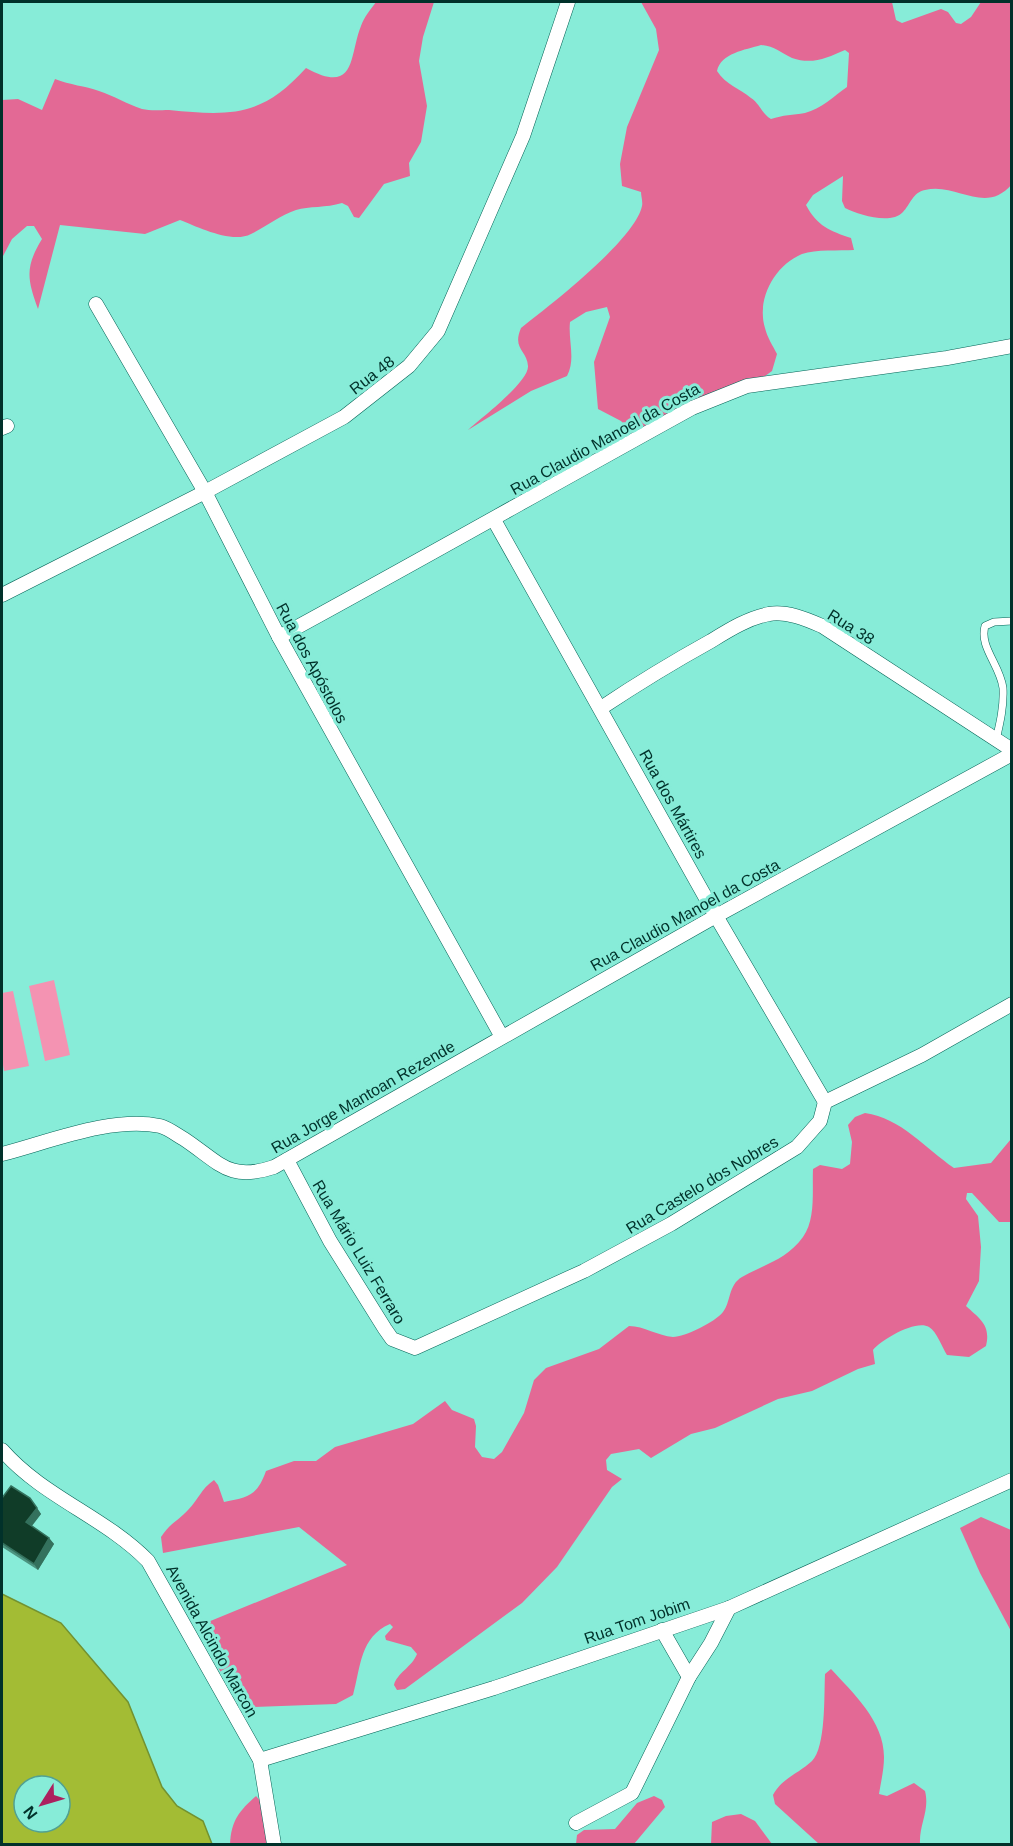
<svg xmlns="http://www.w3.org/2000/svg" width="1013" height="1846" viewBox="0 0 1013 1846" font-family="Helvetica,sans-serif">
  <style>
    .green { fill: #f493b2 }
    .forest { fill: #e36995; fill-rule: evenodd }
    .water { fill: #a3bc34; stroke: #729231; stroke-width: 1.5; fill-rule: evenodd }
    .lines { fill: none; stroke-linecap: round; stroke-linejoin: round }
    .service-casing { stroke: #046356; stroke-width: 8 }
    .minor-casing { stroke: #046356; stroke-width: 15 }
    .service { stroke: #fff; stroke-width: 7 }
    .minor { stroke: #fff; stroke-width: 14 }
    .wall { fill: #4c9480 }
    .shaded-wall { fill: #34715d }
    .building { fill: #103c28; stroke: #34715d; stroke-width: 1.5 }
    .labels { text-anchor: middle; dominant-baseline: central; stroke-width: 6; stroke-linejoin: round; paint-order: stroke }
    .street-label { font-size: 16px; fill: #01312a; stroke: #87ecd8 }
  </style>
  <rect width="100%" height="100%" fill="#87ecd8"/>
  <g class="green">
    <polygon points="54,980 70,1055 45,1061 29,986"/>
    <polygon points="13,991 29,1066 4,1071 2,1059 2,993"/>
  </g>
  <g class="forest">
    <path d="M376,2H434L423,37L419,61L427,106L421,142L409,163L410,176L384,184L359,218L354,217L348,206L342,203C326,208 309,206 296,210C279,216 267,226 251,234C232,244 198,227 180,220L145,234L60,225L38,309C27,279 25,267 42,239L34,226H27L12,239L2,258V100L18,99L42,110L55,79C70,85 85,86 99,91C114,96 127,104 142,109C150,111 161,110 169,110C231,116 262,117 306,68C357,96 349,55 361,26C364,17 371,9 376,2Z"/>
    <path d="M641,2H892L896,20L902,23L941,9L948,12L956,23L961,24L971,17L981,2H1011L1012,184C985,216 957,182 925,190C913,192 910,205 903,212C891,225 859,215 845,208L842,201L843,176L813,195L806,205C817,226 830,231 851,238L854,250C839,251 816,249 802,254C775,265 756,299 765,328C767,337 773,346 777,354L772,371L750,387L645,433H632L621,421L598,409L594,362L610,317L607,307L586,312L570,322C568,341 576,359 567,376L531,391L468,430C480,419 529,382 528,366C527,350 512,349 521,328C549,306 635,240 642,206C643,202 641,196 641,192L622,186L620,164L627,127L659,50L656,29ZM761,45C774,46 781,53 792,58C812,65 827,58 845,50L849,53L847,87C834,96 821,109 805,113C793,115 783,115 771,119C762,114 760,104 751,98C739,88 726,85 717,71C721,53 745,50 761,45Z"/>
    <path d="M865,1113C901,1118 925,1148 954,1168L991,1163L1011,1139V1222H999L972,1193H967L966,1199L978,1216L981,1247L979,1281L966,1306C980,1319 991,1325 986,1346L969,1357L947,1355C942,1347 937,1332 929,1327C916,1319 881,1340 873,1350L875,1364L858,1369L812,1391L778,1399L715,1428L691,1434L651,1458L639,1449L611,1454L606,1460L607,1470L622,1479L612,1487L557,1567L522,1603L405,1689L397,1690L394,1685C397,1673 412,1667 417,1654L411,1647L386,1640L385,1636L393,1627L390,1624C360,1637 361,1666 353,1695L336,1704L254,1707L236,1696L212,1658L208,1622L347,1565L299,1527L163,1553L161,1537C170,1523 178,1521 188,1510C199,1499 200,1490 214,1480L218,1485L224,1502C249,1497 257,1496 266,1471L294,1461H316L335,1447L413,1424L445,1401L452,1410L474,1419L476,1426L475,1447L482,1457L494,1459L502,1452L524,1413L534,1380L546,1368L599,1349L629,1326C644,1326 658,1336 673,1337C685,1337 715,1322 723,1312C731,1302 728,1285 742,1277C765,1264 786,1260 803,1237C816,1219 812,1190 813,1169L820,1165L842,1169L850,1164L852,1142L848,1125L855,1117Z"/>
    <polygon points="981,1517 1011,1530 1011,1631 980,1573 960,1528"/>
    <path d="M831,1669C853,1693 884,1721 884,1757C884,1769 881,1782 879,1794L887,1796L914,1783L925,1791C930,1811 919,1824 920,1844H819L775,1804L773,1795C782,1778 798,1774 812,1761C826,1747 824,1696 825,1674Z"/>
    <path d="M256,1796L269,1811L280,1844H230C231,1821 239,1811 256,1796Z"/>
    <polygon points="654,1796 662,1800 665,1807 634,1844 576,1844 577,1835 584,1830 615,1829 637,1803"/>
    <polygon points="741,1814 755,1821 772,1844 711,1844 712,1822 726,1816"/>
  </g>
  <path class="water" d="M2,1594L61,1623L128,1702L162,1787L177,1806L203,1821L212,1844H2ZM24,1786H60V1822H24Z"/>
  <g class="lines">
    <defs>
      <path id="service" d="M996,740C1000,723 1004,706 1003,688C1000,665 979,647 985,626L994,622L1012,621"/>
      <g id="minor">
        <polyline points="96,304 205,492 279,637 502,1037"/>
        <polyline points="2,428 7,426"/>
        <polyline points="494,520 716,916 825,1102"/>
        <polyline points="2,595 205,492 344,417 409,366 438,331 523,136 568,2"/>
        <path d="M279,637C417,562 554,484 692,408L747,386L947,358L1012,346"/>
        <path d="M601,708C637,684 673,662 711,641C729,630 748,618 769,614C787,611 806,619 822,626L1012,750"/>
        <path d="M2,1154C49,1142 111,1116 160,1126C168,1128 177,1135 184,1139C220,1163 229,1182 274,1167L716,916L1012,754"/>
        <polyline points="287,1160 330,1241 385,1329 392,1339 415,1348 584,1271 671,1224 797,1147 820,1121 825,1102 922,1055 1012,1004"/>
        <path d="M2,1450C43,1497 105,1517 148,1561L260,1760L274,1844"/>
        <polyline points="662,1630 689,1677"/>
        <polyline points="260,1760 494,1688 729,1608 1012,1480"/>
        <polyline points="576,1823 632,1793 689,1677 711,1643 729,1608"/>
      </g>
    </defs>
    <use href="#service" class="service-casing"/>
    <use href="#minor" class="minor-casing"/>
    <use href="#service" class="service"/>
    <use href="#minor" class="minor"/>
  </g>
  <polygon class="wall" points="2,1498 37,1508 41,1514 32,1526 49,1538 54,1544 38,1570 2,1547"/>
  <g class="shaded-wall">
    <polygon points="37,1508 41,1514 30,1528 26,1522"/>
    <polygon points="49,1538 54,1544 38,1570 34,1564"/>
  </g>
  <polygon class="building" points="11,1486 30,1498 37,1508 26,1522 49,1538 34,1564 2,1543 2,1498"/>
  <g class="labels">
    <g class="street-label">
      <text transform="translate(372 375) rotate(-38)">Rua 48</text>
      <text transform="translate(605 439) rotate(-29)">Rua Claudio Manoel da Costa</text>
      <text transform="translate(851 627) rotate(32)">Rua 38</text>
      <text transform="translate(312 663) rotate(62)">Rua dos Apóstolos</text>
      <text transform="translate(673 804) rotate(61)">Rua dos Mártires</text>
      <text transform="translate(685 915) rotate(-29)">Rua Claudio Manoel da Costa</text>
      <text transform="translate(363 1097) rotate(-30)">Rua Jorge Mantoan Rezende</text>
      <text transform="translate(702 1185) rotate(-31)">Rua Castelo dos Nobres</text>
      <text transform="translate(359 1252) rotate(59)">Rua Mário Luiz Ferraro</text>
      <text transform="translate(637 1621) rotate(-19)">Rua Tom Jobim</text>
      <text transform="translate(212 1641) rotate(61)">Avenida Alcindo Marcon</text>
    </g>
  </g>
  <rect width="1013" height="1846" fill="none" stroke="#01312a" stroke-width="6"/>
  <g transform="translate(42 1804) rotate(233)"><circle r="28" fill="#87ecd8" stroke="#51a192" stroke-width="1.5"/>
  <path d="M0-4.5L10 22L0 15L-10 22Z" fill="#ac205f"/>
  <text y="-9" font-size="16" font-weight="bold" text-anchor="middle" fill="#01312a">N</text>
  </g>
</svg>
